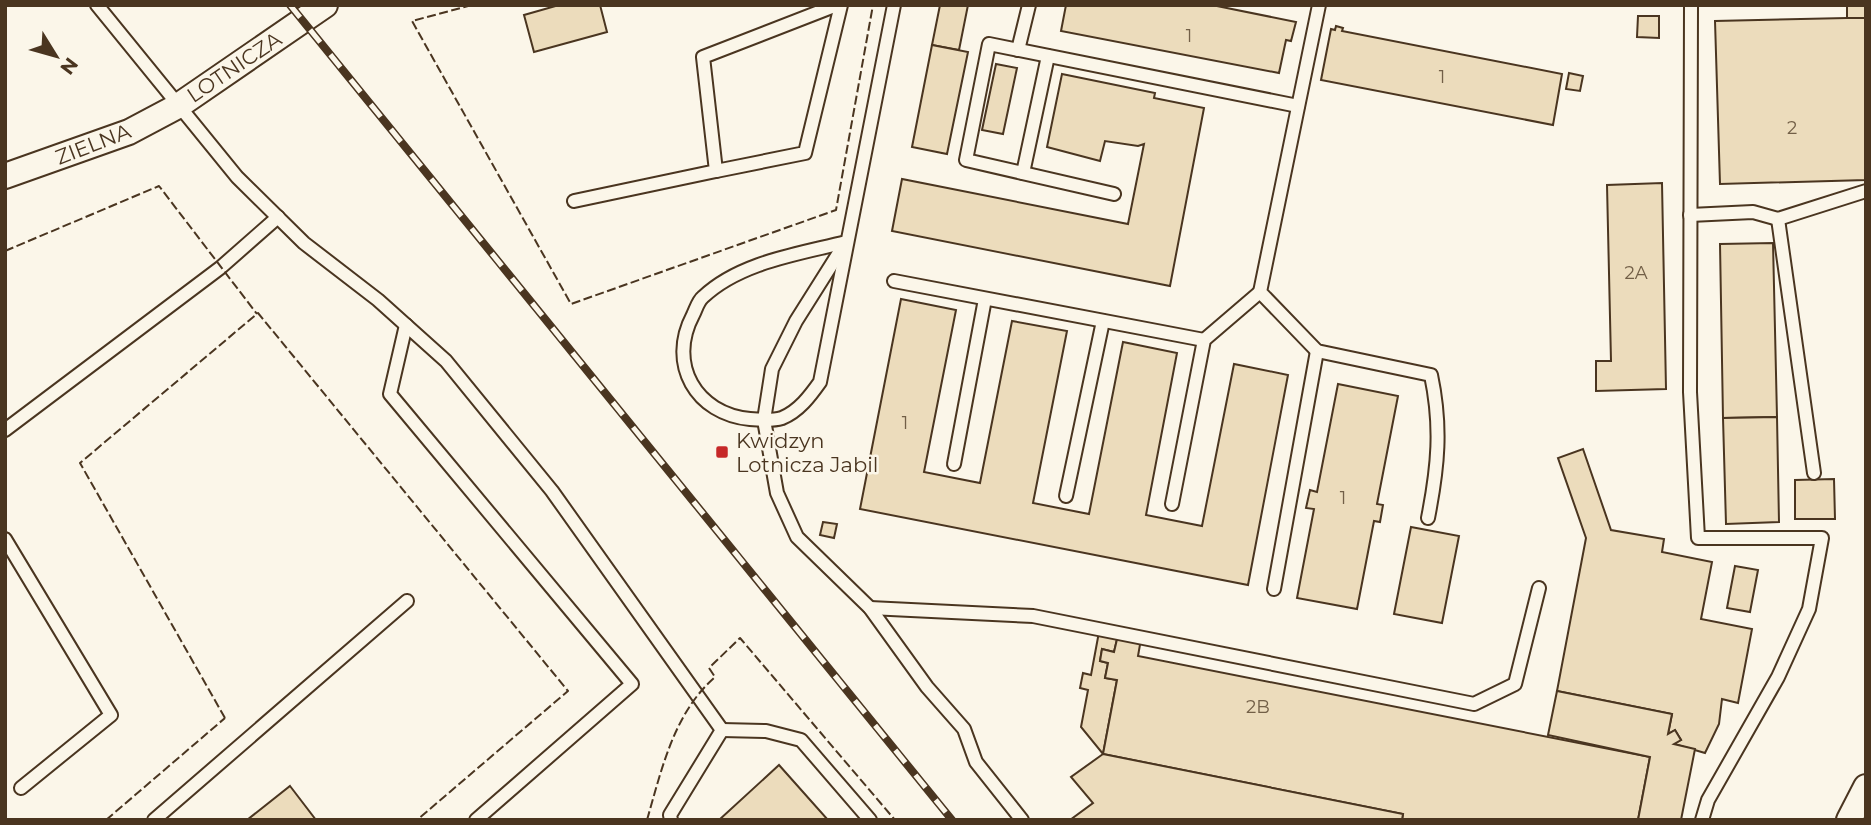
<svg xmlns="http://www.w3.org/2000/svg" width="1871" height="825" viewBox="0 0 1871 825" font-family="Montserrat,sans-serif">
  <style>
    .building { fill: #ecdcbc; stroke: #4a3520; stroke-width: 2 }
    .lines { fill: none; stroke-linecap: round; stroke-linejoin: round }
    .lane-casing { stroke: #4a3520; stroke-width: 16 }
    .street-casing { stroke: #4a3520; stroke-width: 28 }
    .lane { stroke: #fbf6e9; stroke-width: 12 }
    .street { stroke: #fbf6e9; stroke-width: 24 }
    .rail-casing { stroke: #4a3520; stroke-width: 8 }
    .rail { stroke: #fbf6e9; stroke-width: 5; stroke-dasharray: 16; stroke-linecap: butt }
    .fence { stroke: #4a3520; stroke-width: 2; stroke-dasharray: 9 3.5; stroke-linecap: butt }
    .poi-dot { fill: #c62828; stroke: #fbf6e9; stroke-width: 2.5 }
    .labels { text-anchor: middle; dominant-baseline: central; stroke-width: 5; stroke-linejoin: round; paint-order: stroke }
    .number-label { font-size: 18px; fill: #725f47 }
    .street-label { font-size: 21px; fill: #4a3520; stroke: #fbf6e9 }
    .poi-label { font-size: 21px; fill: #4a3520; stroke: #fbf6e9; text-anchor: start }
  </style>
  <rect width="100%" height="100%" fill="#fbf6e9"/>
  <g class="building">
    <polygon points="559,5 600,5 607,32 534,52 524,15"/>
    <polygon points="940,5 968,5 959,50 932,45"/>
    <polygon points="1066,5 1212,5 1296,22 1291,41 1286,40 1279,73 1061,31"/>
    <rect x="1847" y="5" width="19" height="13"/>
    <polygon points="1638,16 1659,16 1659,38 1637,37"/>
    <polygon points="1847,18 1866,18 1866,180 1720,184 1715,21"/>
    <polygon points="1336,26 1343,28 1342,31 1562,74 1553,125 1321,80 1331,29 1335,30"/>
    <polygon points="932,45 968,52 947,154 912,147"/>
    <polygon points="996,64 1017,68 1003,134 982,130"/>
    <polygon points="1569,73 1583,76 1580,91 1566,89"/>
    <polygon points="1062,74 1155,93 1154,98 1204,108 1170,286 892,231 902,179 1128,224 1144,144 1138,146 1105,141 1100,161 1047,147"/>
    <polygon points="1662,183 1666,389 1596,391 1596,361 1611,361 1607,185"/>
    <polygon points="1773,243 1777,417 1723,418 1720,244"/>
    <polygon points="901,299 956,310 924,472 980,483 1012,321 1067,331 1033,503 1089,514 1123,342 1177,353 1146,515 1202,526 1234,364 1288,375 1248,585 860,509"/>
    <polygon points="1338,384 1398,396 1377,504 1383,505 1380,522 1374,521 1357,609 1297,598 1314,509 1306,508 1310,490 1317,492"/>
    <polygon points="1777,417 1779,522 1726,524 1723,418"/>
    <polygon points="1583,449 1611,530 1664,539 1662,552 1712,562 1701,619 1752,629 1738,703 1722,699 1719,724 1705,753 1674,744 1681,740 1675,730 1668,734 1672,714 1557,691 1586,538 1558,458"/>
    <polygon points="1834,479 1835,519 1795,519 1795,480"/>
    <polygon points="823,522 837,524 834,538 820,535"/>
    <polygon points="1411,527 1459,536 1442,623 1394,614"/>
    <polygon points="1735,566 1758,570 1750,612 1727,608"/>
    <polygon points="1099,632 1118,635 1114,652 1102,649 1100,661 1108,663 1105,678 1117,680 1103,754 1081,727 1088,690 1080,688 1083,673 1091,675"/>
    <polygon points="1118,635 1141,639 1138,656 1650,757 1638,820 1402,820 1403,814 1103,754 1117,680 1105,678 1108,663 1100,661 1102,649 1114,652"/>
    <polygon points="1557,691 1672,714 1668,734 1675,730 1681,740 1674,744 1695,749 1681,820 1638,820 1650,757 1548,735"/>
    <polygon points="1103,754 1403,814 1402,820 1070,820 1093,803 1071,777"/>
    <polygon points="779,765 828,820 719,820"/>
    <polygon points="290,786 316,820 247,820"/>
  </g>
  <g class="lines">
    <defs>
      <g id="lane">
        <polyline points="97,5 237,177 304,243 378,300 446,361 552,491 722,730 670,815 671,820"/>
        <path d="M1319,5L1260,292L1317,351L1431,375C1442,427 1438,467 1428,518"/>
        <polyline points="1691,5 1690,392 1698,538 1822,538 1809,609 1778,677 1708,800 1702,820"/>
        <polyline points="1018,50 1029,5"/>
        <polyline points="716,171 805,153 841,5"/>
        <polyline points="1023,173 1048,56"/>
        <polyline points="1114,194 966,160 989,44 1298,106"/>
        <polyline points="574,201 716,171 703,57 837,5"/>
        <polyline points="1690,215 1753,212 1778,219"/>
        <path d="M846,242C799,254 740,262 703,297C698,301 696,309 693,315C667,364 696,414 750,419C760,420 772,421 782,418C799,411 810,396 820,382L894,5"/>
        <polyline points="842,248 796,321 772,369 764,420 777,493 797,537 870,608 927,687 964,729 976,762 1022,820"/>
        <polyline points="894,281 1204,340"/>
        <polyline points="406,325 390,394 632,684 476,820"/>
        <polyline points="5,430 220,268 278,217"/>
        <polyline points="954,464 985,299"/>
        <polyline points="1814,473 1778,219 1866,191"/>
        <polyline points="1066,496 1103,321"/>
        <polyline points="1172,504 1204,340 1260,292"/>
        <polyline points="5,539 111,715 21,788"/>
        <polyline points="1274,589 1317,351"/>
        <polyline points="870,608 1033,616 1474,704 1515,684 1539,588"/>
        <polyline points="722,730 766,731 801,740 870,820"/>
        <polyline points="154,820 407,601"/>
      </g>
      <g id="street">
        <polyline points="5,176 129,132 178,106 325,5"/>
        <polyline points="1849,820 1866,787"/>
      </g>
    </defs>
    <use href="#lane" class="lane-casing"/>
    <use href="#street" class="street-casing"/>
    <use href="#lane" class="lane"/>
    <use href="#street" class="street"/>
    <defs>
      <polyline id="rail" points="290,5 952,820"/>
    </defs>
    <use href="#rail" class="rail-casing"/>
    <use href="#rail" class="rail"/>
    <g class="fence">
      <polyline points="472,5 412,21 571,304 836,210 873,5"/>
      <polyline points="5,251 159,186 257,314"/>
      <polyline points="225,718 80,463 258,313 568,691 417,820"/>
      <polyline points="106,820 225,718"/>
      <path d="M647,820C662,768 674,713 715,677L709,668L740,638L895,820"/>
    </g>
  </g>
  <rect class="poi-dot" x="715" y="445" width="14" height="14" rx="3.5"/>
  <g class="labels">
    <g class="number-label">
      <text x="1189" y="36">1</text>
      <text x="1442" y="77">1</text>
      <text x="1792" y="128">2</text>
      <text x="1636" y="273">2A</text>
      <text x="905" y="423">1</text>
      <text x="1343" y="498">1</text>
      <text x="1258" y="707">2B</text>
    </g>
    <g class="street-label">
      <text transform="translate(234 67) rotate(-34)">LOTNICZA</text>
      <text transform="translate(93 144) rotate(-21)">ZIELNA</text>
    </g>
    <g class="poi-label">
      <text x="736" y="440">Kwidzyn<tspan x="736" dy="24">Lotnicza Jabil</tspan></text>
    </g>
  </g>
  <rect width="1871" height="825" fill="none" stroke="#4a3520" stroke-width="14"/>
  <g transform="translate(56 56) rotate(127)" stroke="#fbf6e9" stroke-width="5" paint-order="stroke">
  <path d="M0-5L12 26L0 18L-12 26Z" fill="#4a3520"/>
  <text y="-10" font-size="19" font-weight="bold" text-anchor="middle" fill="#4a3520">N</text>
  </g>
</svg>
